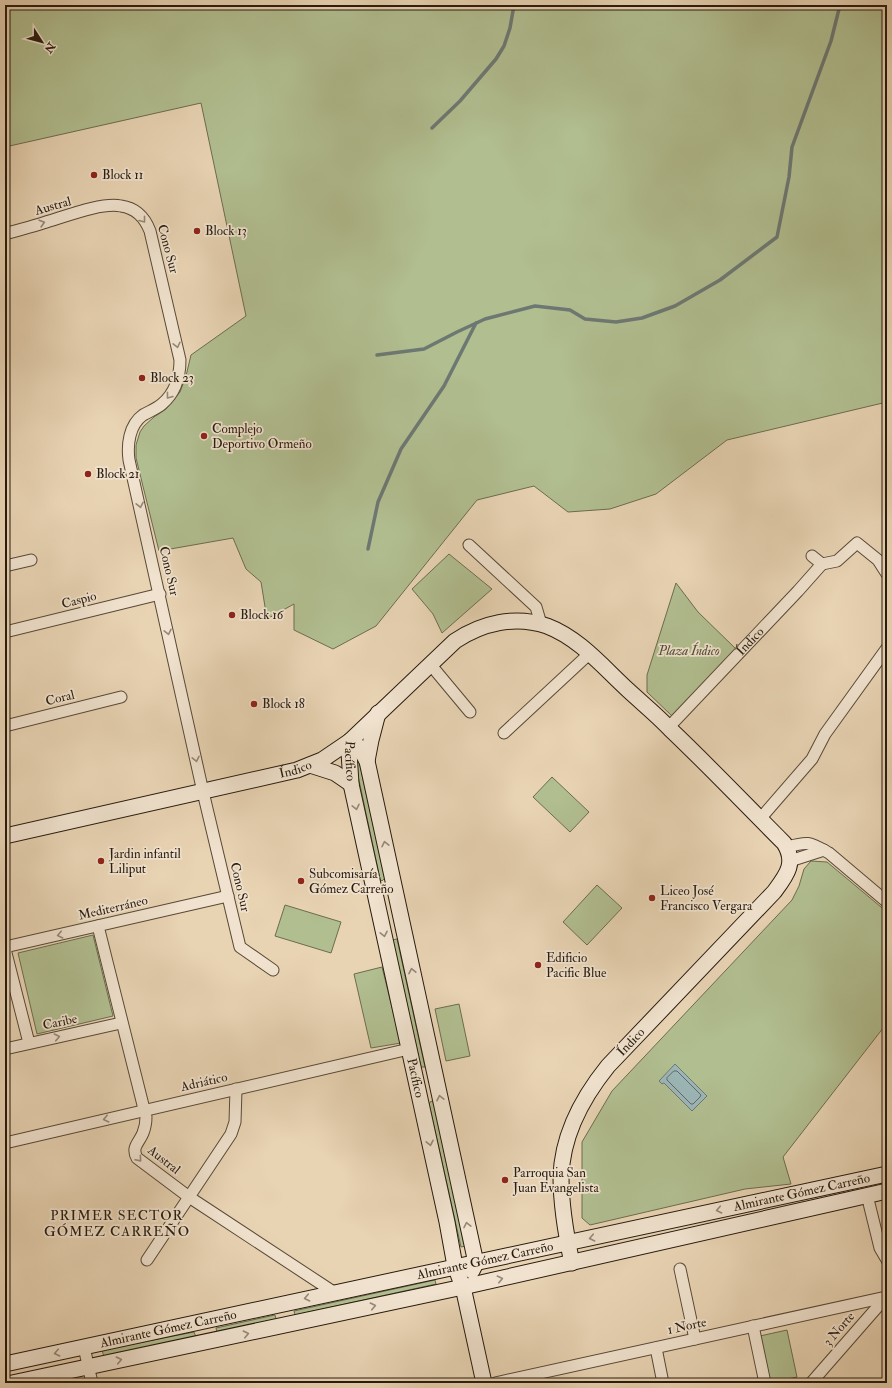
<svg xmlns="http://www.w3.org/2000/svg" width="892" height="1388" viewBox="0 0 892 1388" font-family="'IM FELL Double Pica',serif">
  <style>
    .green { fill: #b1be90; stroke: #6c6c4f }
    .water { fill: #9bb6b7; stroke: #6d7873 }
    .lines { fill: none; stroke-linecap: round; stroke-linejoin: round }
    .shore { stroke: #626862; stroke-width: 1 }
    .stream { stroke: #6d7873; stroke-width: 3.5 }
    .street-casing { stroke: #584937; stroke-width: 13 }
    .secondary-casing { stroke: #281b0e; stroke-width: 17 }
    .street { stroke: #f0e2ce; stroke-width: 11 }
    .secondary { stroke: #f0e2ce; stroke-width: 15 }
    .oneway { stroke: #968878 }
    .poi-dot { fill: #8f2418; stroke: #f0e2ce; stroke-width: 1.5 }
    .labels { text-anchor: middle; dominant-baseline: central; stroke-width: 3.5; stroke-linejoin: round; paint-order: stroke }
    .poi-label { font-size: 13px; fill: #281b0e; stroke: #f0e2ce; text-anchor: start }
    .street-label { font-size: 13px; fill: #281b0e; stroke: #f0e2ce }
    .park-label { font-size: 13px; font-style: italic; fill: #514c35; stroke: #f0e2ce }
    .neighbourhood-label { font-size: 14px; letter-spacing: 1px; fill: #281b0e; stroke: #f0e2ce }
  </style>
  <rect width="100%" height="100%" fill="#e8d3b3"/>
  <filter id="stains"><feTurbulence type="fractalNoise" baseFrequency=".005" numOctaves="4"/><feColorMatrix values="0 0 0 0 .2 0 0 0 0 .09 0 0 0 0 .02 0 0 0 .5 -.17"/></filter>
  <radialGradient id="worn" r=".72"><stop offset=".6" stop-color="#630" stop-opacity="0"/><stop offset="1" stop-color="#630" stop-opacity=".3"/></radialGradient>
  <g class="green">
    <polygon points="5,5 887,5 887,402 727,440 656,494 610,509 568,512 534,486 477,500 376,626 333,649 294,630 294,604 267,619 261,582 246,569 233,538 159,551 136,458 136,445 140,432 144,426 154,417 166,409 180,392 186,376 191,355 246,316 201,103 5,147"/>
    <polygon points="449,554 492,589 442,633 433,614 412,589"/>
    <polygon points="676,583 698,612 736,649 672,716 647,692 647,675"/>
    <polygon points="353,752 357,752 385,878 382,881 380,879"/>
    <polygon points="552,777 589,812 570,832 533,797"/>
    <polygon points="811,861 827,862 887,912 887,1023 783,1157 791,1184 745,1189 590,1225 582,1218 582,1142 612,1091 792,900 799,886 804,869"/>
    <polygon points="597,885 622,908 587,945 563,922"/>
    <polygon points="285,905 341,922 331,953 275,936"/>
    <polygon points="93,935 113,1016 37,1034 18,953"/>
    <polygon points="397,939 425,1067 421,1067 392,940"/>
    <polygon points="382,967 401,1043 371,1048 354,974"/>
    <polygon points="459,1004 470,1056 446,1061 435,1009"/>
    <polygon points="431,1101 434,1103 466,1246 461,1247 429,1104"/>
    <polygon points="435,1280 436,1284 295,1315 294,1311"/>
    <polygon points="275,1315 276,1319 217,1332 216,1328"/>
    <polygon points="787,1330 797,1377 770,1383 760,1336"/>
    <polygon points="194,1332 196,1337 104,1357 102,1350"/>
  </g>
  <polygon class="water" points="675,1064 707,1096 692,1111 664,1083 662,1084 659,1081"/>
  <g class="lines">
    <polygon class="shore" points="674,1071 677,1071 701,1095 700,1097 693,1104 691,1104 667,1080 667,1078"/>
    <g class="stream">
      <polyline points="432,128 460,101 496,59 504,46 510,28 514,5"/>
      <polyline points="377,355 424,349 457,332 485,319 535,306 570,310 585,319 616,322 642,318 675,306 720,280 777,237 789,177 792,147 831,41 840,5"/>
      <polyline points="368,549 378,502 401,449 444,386 476,323"/>
    </g>
    <defs>
      <g id="street">
        <path d="M5,234C18,230 31,227 43,223C64,217 101,202 121,206C136,208 145,218 150,231L180,360C180,377 175,393 162,404C156,409 150,411 143,415C129,425 127,445 129,460L203,792L240,947L273,970"/>
        <polyline points="469,545 536,607 541,624"/>
        <polyline points="822,564 837,561 857,543 878,560 887,574"/>
        <polyline points="5,566 31,560"/>
        <polyline points="5,632 160,594"/>
        <polyline points="430,664 470,712"/>
        <polyline points="5,726 121,697"/>
        <path id="s1" d="M669,727L798,591L822,564L812,556"/>
        <polyline points="504,733 589,654"/>
        <polyline points="760,819 812,759 825,734 887,648"/>
        <path d="M787,847C809,841 809,842 829,853L887,902"/>
        <polyline points="790,861 824,850"/>
        <path d="M98,926L146,1117C146,1122 145,1128 143,1133C139,1143 131,1147 137,1158L189,1197L335,1293"/>
        <polyline points="5,947 228,896"/>
        <polyline points="5,949 29,1043"/>
        <polyline points="5,1049 121,1023"/>
        <polyline points="5,1143 409,1049"/>
        <polyline points="867,1195 880,1248 887,1260"/>
        <polyline points="147,1260 231,1134 235,1122 236,1089"/>
        <polyline points="680,1269 695,1339"/>
        <polyline points="753,1326 765,1383"/>
        <polyline points="84,1347 92,1383"/>
        <polyline points="656,1348 663,1383"/>
        <polyline points="495,1383 886,1297"/>
        <polyline points="811,1383 887,1296"/>
      </g>
      <g id="secondary">
        <path id="s2" d="M350,741L349,752L351,784L447,1222L455,1266L463,1287L484,1383"/>
        <polyline points="350,741 359,747 367,761 476,1263 472,1271"/>
        <polyline points="367,761 371,740 378,713"/>
        <polyline points="310,765 335,773 351,784"/>
        <path id="s3" d="M5,836L297,770L322,760L350,741L455,641C482,623 515,615 547,626C579,638 603,667 628,690C642,703 657,715 670,729C709,766 746,805 784,843C797,863 786,876 774,892L608,1066C583,1097 562,1136 561,1177C561,1206 566,1235 572,1263"/>
        <path id="s4" d="M5,1364L887,1174"/>
        <polyline points="12,1383 463,1287 887,1191"/>
      </g>
    </defs>
    <use href="#street" class="street-casing"/>
    <use href="#secondary" class="secondary-casing"/>
    <use href="#street" class="street"/>
    <use href="#secondary" class="secondary"/>
  </g>
  <defs><path id="oneway-chevron" d="M-2-3.5L2.5 0L-2 3.5" fill="none" stroke-width="1.6" stroke-linecap="round" stroke-linejoin="round"/></defs>
  <g class="oneway">
    <use href="#oneway-chevron" transform="translate(143 220) rotate(52)"/>
    <use href="#oneway-chevron" transform="translate(42 223) rotate(-16)"/>
    <use href="#oneway-chevron" transform="translate(177 345) rotate(77)"/>
    <use href="#oneway-chevron" transform="translate(169 396) rotate(128)"/>
    <use href="#oneway-chevron" transform="translate(140 505) rotate(78)"/>
    <use href="#oneway-chevron" transform="translate(168 632) rotate(78)"/>
    <use href="#oneway-chevron" transform="translate(196 759) rotate(78)"/>
    <use href="#oneway-chevron" transform="translate(356 807) rotate(78)"/>
    <use href="#oneway-chevron" transform="translate(385 844) rotate(-102)"/>
    <use href="#oneway-chevron" transform="translate(384 934) rotate(78)"/>
    <use href="#oneway-chevron" transform="translate(60 935) rotate(167)"/>
    <use href="#oneway-chevron" transform="translate(412 971) rotate(-102)"/>
    <use href="#oneway-chevron" transform="translate(57 1037) rotate(-12)"/>
    <use href="#oneway-chevron" transform="translate(440 1098) rotate(-102)"/>
    <use href="#oneway-chevron" transform="translate(106 1119) rotate(167)"/>
    <use href="#oneway-chevron" transform="translate(430 1143) rotate(78)"/>
    <use href="#oneway-chevron" transform="translate(139 1159) rotate(49)"/>
    <use href="#oneway-chevron" transform="translate(719 1210) rotate(168)"/>
    <use href="#oneway-chevron" transform="translate(467 1225) rotate(-102)"/>
    <use href="#oneway-chevron" transform="translate(592 1238) rotate(168)"/>
    <use href="#oneway-chevron" transform="translate(500 1279) rotate(-13)"/>
    <use href="#oneway-chevron" transform="translate(307 1298) rotate(168)"/>
    <use href="#oneway-chevron" transform="translate(373 1306) rotate(-12)"/>
    <use href="#oneway-chevron" transform="translate(246 1334) rotate(-13)"/>
    <use href="#oneway-chevron" transform="translate(57 1353) rotate(168)"/>
    <use href="#oneway-chevron" transform="translate(119 1360) rotate(-12)"/>
  </g>
  <g class="poi-dot">
    <circle cx="94" cy="175" r="4"/>
    <circle cx="197" cy="231" r="4"/>
    <circle cx="142" cy="378" r="4"/>
    <circle cx="204" cy="436" r="4"/>
    <circle cx="88" cy="474" r="4"/>
    <circle cx="232" cy="615" r="4"/>
    <circle cx="254" cy="704" r="4"/>
    <circle cx="101" cy="861" r="4"/>
    <circle cx="301" cy="881" r="4"/>
    <circle cx="652" cy="898" r="4"/>
    <circle cx="538" cy="965" r="4"/>
    <circle cx="505" cy="1180" r="4"/>
  </g>
  <g class="labels">
    <g class="poi-label">
      <text x="102" y="175">Block 11</text>
      <text x="205" y="231">Block 13</text>
      <text x="150" y="378">Block 23</text>
      <text x="212" y="429">Complejo<tspan x="212" dy="15">Deportivo Ormeño</tspan></text>
      <text x="96" y="474">Block 21</text>
      <text x="240" y="615">Block 16</text>
      <text x="262" y="704">Block 18</text>
      <text x="109" y="854">Jardin infantil<tspan x="109" dy="15">Liliput</tspan></text>
      <text x="309" y="874">Subcomisaría<tspan x="309" dy="15">Gómez Carreño</tspan></text>
      <text x="660" y="891">Liceo José<tspan x="660" dy="15">Francisco Vergara</tspan></text>
      <text x="546" y="958">Edificio<tspan x="546" dy="15">Pacific Blue</tspan></text>
      <text x="513" y="1173">Parroquia San<tspan x="513" dy="15">Juan Evangelista</tspan></text>
    </g>
    <g class="street-label">
      <text transform="translate(53 206) rotate(-16)">Austral</text>
      <text transform="translate(168 249) rotate(75)">Cono Sur</text>
      <text transform="translate(169 571) rotate(77)">Cono Sur</text>
      <text transform="translate(79 600) rotate(-14)">Caspio</text>
      <text stroke="none"><textPath href="#s1" startOffset="118">Índico</textPath></text>
      <text transform="translate(60 698) rotate(-14)">Coral</text>
      <text stroke="none"><textPath href="#s2" startOffset="20">Pacífico</textPath></text>
      <text stroke="none"><textPath href="#s3" startOffset="298">Índico</textPath></text>
      <text transform="translate(240 887) rotate(77)">Cono Sur</text>
      <text transform="translate(113 908) rotate(-13)">Mediterráneo</text>
      <text transform="translate(60 1022) rotate(-12)">Caribe</text>
      <text transform="translate(631 1042) rotate(-46)">Índico</text>
      <text stroke="none"><textPath href="#s2" startOffset="344">Pacífico</textPath></text>
      <text transform="translate(204 1082) rotate(-13)">Adriático</text>
      <text transform="translate(164 1160) rotate(38)">Austral</text>
      <text stroke="none"><textPath href="#s4" startOffset="815">Almirante Gómez Carreño</textPath></text>
      <text stroke="none"><textPath href="#s4" startOffset="491">Almirante Gómez Carreño</textPath></text>
      <text transform="translate(687 1326) rotate(-12)">1 Norte</text>
      <text stroke="none"><textPath href="#s4" startOffset="167">Almirante Gómez Carreño</textPath></text>
      <text transform="translate(839 1329) rotate(-49)">3 Norte</text>
    </g>
    <g class="park-label">
      <text x="689" y="651">Plaza Índico</text>
    </g>
    <g class="neighbourhood-label">
      <text x="117" y="1215">PRIMER SECTOR<tspan x="117" dy="16">GÓMEZ CARREÑO</tspan></text>
    </g>
  </g>
  <rect width="892" height="1388" fill="none" stroke="#e8d3b3" stroke-width="20"/>
  <rect x="6" y="6" width="880" height="1376" fill="none" stroke="#281b0e" stroke-width="2"/>
  <rect x="10" y="10" width="872" height="1368" fill="none" stroke="#281b0e"/>
  <g transform="translate(42 42) rotate(126)" stroke="#f0e2ce" stroke-width="3" paint-order="stroke">
  <path d="M0-3L7 15L0 10L-7 15Z" fill="#281b0e"/>
  <text y="-6" font-size="11" font-weight="bold" text-anchor="middle" fill="#281b0e">N</text>
  </g>
  <rect width="100%" height="100%" filter="url(#stains)"/>
  <rect width="100%" height="100%" fill="url(#worn)"/>
</svg>
